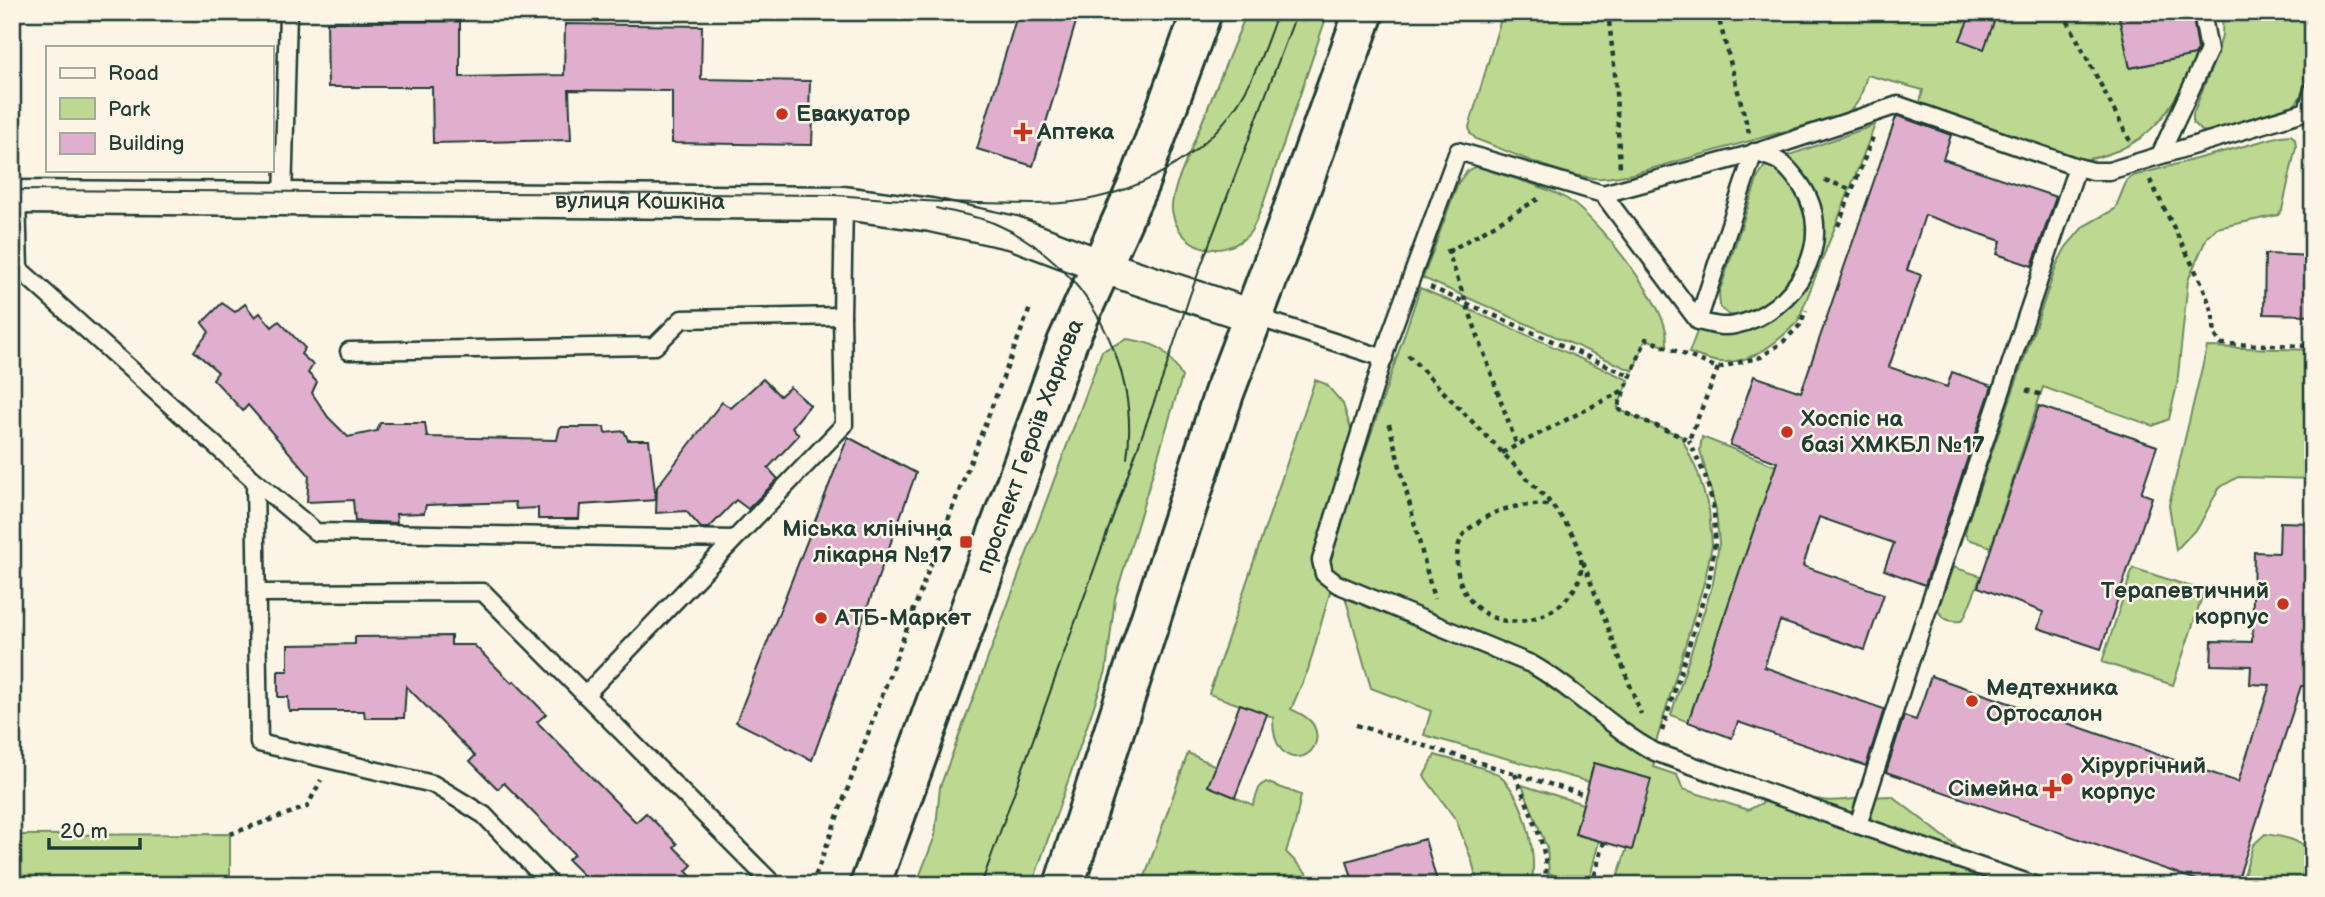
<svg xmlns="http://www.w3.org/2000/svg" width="2325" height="897" viewBox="0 0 2325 897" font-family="'Balsamiq Sans',sans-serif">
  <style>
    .green { fill: #bdd991; stroke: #6e8b62; stroke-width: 2 }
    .building { fill: #e0afcd; stroke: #1f3d34; stroke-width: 2 }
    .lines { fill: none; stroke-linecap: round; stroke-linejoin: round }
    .lane-casing { stroke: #1f3d34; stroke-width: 21 }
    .street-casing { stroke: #1f3d34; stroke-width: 37 }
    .primary-casing { stroke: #1f3d34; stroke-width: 44 }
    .path { stroke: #1f3d34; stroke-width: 4.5; stroke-dasharray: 5 5; stroke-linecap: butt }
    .lane { stroke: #fcf5e5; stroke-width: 16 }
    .street { stroke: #fcf5e5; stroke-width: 32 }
    .primary { stroke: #fcf5e5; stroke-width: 38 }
    .tram { stroke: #1f3d34; stroke-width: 2 }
    .poi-dot { fill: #c8321e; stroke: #fcf5e5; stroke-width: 2.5 }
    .labels { text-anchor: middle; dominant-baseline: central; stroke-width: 5; stroke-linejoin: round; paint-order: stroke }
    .poi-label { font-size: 23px; font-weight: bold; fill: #1f3d34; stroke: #fcf5e5; text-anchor: start }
    .street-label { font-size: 23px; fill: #1f3d34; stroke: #fcf5e5 }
  </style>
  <rect width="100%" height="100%" fill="#fcf5e5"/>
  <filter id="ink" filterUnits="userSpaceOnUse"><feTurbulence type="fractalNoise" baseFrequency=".0143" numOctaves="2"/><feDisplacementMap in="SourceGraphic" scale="14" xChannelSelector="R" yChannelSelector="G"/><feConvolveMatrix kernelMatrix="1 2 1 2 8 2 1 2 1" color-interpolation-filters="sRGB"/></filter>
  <g filter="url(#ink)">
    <g class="green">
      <path d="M1247,12H1328L1262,207C1258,215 1254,230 1247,236C1219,262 1177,247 1172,210C1171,202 1175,191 1177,183Z"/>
      <path d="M1503,12H2118L2130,68L2202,53C2176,93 2165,131 2119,150C2105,156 2093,160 2077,160L1919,106L1923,90L1867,75C1862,92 1861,103 1846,114L1632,174C1619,176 1606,179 1593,178C1553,173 1513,153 1476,139L1470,133L1469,127Z"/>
      <path d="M2223,12H2313C2313,38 2311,91 2291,109L2209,132L2202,131L2193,123V114L2217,54L2222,35Z"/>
      <path d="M1875,125L1798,321C1778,342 1752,364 1721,362C1711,362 1699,356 1689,353L1698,329L1713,332L1775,311L1819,229L1781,158Z"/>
      <polygon points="2291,135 2295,139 2296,147 2282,210 2278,215 2217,228 2207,237 2188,280 2177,385 2169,419 2153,426 2043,387 1991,547 1968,539 1965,534 1967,524 2057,264 2066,247 2084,226 2115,209 2127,180 2133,176 2281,136"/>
      <path d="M1770,164C1783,171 1791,184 1797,197C1806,216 1811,234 1804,255C1796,281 1773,302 1749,311C1742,314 1735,318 1728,314C1727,314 1720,307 1720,307L1719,293L1758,177L1764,167Z"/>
      <path d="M1474,167L1481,168C1507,177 1545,186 1567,199C1597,218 1659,297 1666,331C1667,336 1667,342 1667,347L1646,339L1633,371L1423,278L1458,183L1467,171Z"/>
      <path d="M1420,288L1629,380L1617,409L1681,436L1698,473L1709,510L1712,545L1705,579L1654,749L1656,754L1653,767L1677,775L1683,789L1748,810L1788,790C1833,810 1848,796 1892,796L1966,854L1980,885H1615L1649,779L1595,763L1589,782L1424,735L1431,711L1371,688L1340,579L1330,569L1328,562Z"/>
      <path d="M1127,339C1160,344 1165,348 1182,377L1115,598L1106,671L1032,885H916L935,836L940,787L1102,351Z"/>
      <polygon points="2207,347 2313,350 2313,479 2238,477 2219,488 2199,526 2176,550 2169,505"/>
      <path d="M1315,380L1326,384L1343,404L1354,439L1319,559L1332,585L1308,670L1291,709C1299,713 1310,718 1314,726C1329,758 1272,780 1273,717L1209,694Z"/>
      <polygon points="1702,437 1776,466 1688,722 1671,715 1713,583 1719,543 1716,510 1700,450"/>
      <path d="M1953,567L1981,576L1965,616L1961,621C1951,622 1942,619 1938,610Z"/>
      <polygon points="2133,568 2204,591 2173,685 2102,662"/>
      <polygon points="1188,753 1216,766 1208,786 1253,805 1260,786 1266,782 1301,795 1295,825 1286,852 1318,885 1142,885"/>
      <path d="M1435,755C1454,761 1475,764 1493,772C1523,786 1539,855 1531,885H1478L1472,861L1456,820L1424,776Z"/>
      <polygon points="1522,785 1583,804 1575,834 1599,841 1588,885 1579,885 1549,873 1547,848"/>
      <polygon points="230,834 230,885 19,885 20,835"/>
      <path d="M2265,834C2285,837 2299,839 2313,854V885H2241L2253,845Z"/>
    </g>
    <g class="building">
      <polygon points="1018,12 1079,12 1033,166 977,149"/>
      <polygon points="2118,12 2192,12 2198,49 2195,55 2130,68"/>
      <polygon points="1971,13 1994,22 1984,49 1960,40"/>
      <polygon points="460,21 460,77 564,75 565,24 702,26 701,79 810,81 809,116 813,116 812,145 672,143 672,91 569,90 571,140 433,143 432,87 328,87 327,22"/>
      <polygon points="1898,116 1951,135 1943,159 2056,197 2032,266 1997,254 2001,241 1925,215 1907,270 1921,275 1889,367 1947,387 1952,372 1992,386 1925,585 1884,570 1894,543 1819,517 1803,566 1884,594 1865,650 1780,621 1764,667 1884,709 1866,766 1738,722 1732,738 1688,722 1777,462 1730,445 1754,376 1801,392 1896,117"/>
      <polygon points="2265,254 2313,256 2313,315 2264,314"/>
      <polygon points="222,303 235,312 245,304 255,317 260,313 272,327 279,321 305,348 301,354 313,365 308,373 317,382 312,393 328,417 348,437 377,431 380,423 425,423 427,437 557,440 560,427 604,427 605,433 624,431 628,440 649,440 656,500 580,505 579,519 538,519 538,508 516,509 515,502 426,505 424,513 396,514 397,523 355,521 353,500 307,502 309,475 248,405 243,411 213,379 218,372 194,351 209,332 202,323"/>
      <polygon points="763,379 780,396 790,387 810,405 792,427 799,435 768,468 778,479 748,509 736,500 709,528 701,528 686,511 656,513 657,487 722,402 731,408"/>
      <polygon points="2039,406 2157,446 2141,493 2152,497 2101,649 2038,628 2043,612 1978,587"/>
      <polygon points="848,437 916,473 812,760 736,722"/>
      <polygon points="2280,522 2313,523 2313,686 2301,686 2236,885 2211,885 1886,772 1904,716 1916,720 1931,676 2238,782 2270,685 2250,684 2251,666 2211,665 2212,641 2252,642 2254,552 2279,553"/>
      <polygon points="451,636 451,645 474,645 512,683 514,681 546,714 537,722 636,822 646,813 677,844 674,847 692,865 686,871 699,885 593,885 568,860 574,854 504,783 498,789 470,761 475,756 406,686 404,718 365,718 364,711 289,711 288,697 278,697 278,671 288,671 288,645 355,644 355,637"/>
      <polygon points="1240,704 1267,714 1235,797 1208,786"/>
      <polygon points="1594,763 1651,779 1632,850 1575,834"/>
      <polygon points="1425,839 1438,885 1354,885 1347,861"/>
    </g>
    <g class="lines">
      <defs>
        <g id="lane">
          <polyline points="2307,111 2313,90"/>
          <polyline points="2160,155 2209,50 2202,12"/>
          <path d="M1603,194L1698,321L1754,152C1762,155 1772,157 1780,162C1789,168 1795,177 1801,185C1839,240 1795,313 1735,325C1722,328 1710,324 1698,321"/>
          <polyline points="17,198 19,269 255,481 259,743 433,784 484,815 551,885"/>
          <polyline points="283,200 288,12"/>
          <polyline points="1253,316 1384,358"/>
          <polyline points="349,351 655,346 682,319 842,316"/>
          <polyline points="255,481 316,532 734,539"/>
          <polyline points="257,593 483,592 774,885"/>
          <polyline points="585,695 844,425 842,316 844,203"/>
          <polyline points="1858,825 1909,665 2077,167"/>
          <path d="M2034,885L1858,825L1655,752C1610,728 1576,689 1531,664L1337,584L1324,574L1321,560L1390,336L1458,151L1603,194L1751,154L1898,105L2077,167L2093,171H2109L2307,111H2313"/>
          <polyline points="2310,885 2313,874"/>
        </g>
        <g id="street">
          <path id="s1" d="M12,197L844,203L931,215L1014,233L1101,266L1252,316"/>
        </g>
        <g id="primary">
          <path id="s2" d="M870,885L1067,343L1139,183L1202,12"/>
          <polyline points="1064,885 1224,393 1284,235 1364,12"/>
        </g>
      </defs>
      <use href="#lane" class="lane-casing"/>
      <use href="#street" class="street-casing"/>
      <use href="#primary" class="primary-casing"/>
      <g class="path">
        <polyline points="1608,12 1615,74 1620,168"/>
        <polyline points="1717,12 1749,133"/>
        <polyline points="2063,12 2130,141"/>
        <polyline points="1825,180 1852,190"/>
        <polyline points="2150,180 2203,286 2213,315 2215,335 2221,344 2313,346"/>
        <polyline points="1838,226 1873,137"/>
        <polyline points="1447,249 1517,446"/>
        <polyline points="1448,252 1538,199"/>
        <polyline points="1430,287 1631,376"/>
        <path d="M1408,355L1547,499C1567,524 1595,556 1574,589C1562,607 1547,616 1526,620C1490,628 1459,601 1457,565C1457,555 1457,543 1464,534C1466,530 1472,527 1476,524C1499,506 1523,504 1551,505"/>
        <polyline points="1718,368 1689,440 1617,409 1646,339 1718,368 1761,357 1783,342 1800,325 1806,310"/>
        <polyline points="2026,390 2042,395"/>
        <polyline points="1389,424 1434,599"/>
        <polyline points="1502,453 1626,389"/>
        <polyline points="1583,562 1641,714"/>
        <polyline points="1356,725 1585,795"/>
        <polyline points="1662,731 1709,581 1715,543 1714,509 1706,478 1689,440"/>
        <path d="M1515,774C1525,802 1555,857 1543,885"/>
        <polyline points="230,834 307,807 321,780"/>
        <polyline points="1547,876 1570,885"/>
        <polyline points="812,885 927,574 1030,308"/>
        <polyline points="1592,885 1604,842"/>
      </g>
      <use href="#lane" class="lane"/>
      <use href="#street" class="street"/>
      <use href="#primary" class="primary"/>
      <g class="tram">
        <path d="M12,190L835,195C883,199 930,202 978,203C1009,203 1042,206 1073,202C1135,194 1198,160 1234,109C1255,80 1265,45 1278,12"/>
        <path d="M936,208C956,213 978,216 998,225C1085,262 1141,366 1127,458"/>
        <polyline points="981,885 1164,374 1190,295 1297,12"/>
      </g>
    </g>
  </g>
  <g class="poi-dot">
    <circle cx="782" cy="114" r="7"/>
    <path d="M1019.5 121.5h7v7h7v7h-7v7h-7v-7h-7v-7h7z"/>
    <circle cx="1787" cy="432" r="7"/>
    <rect x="959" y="535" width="14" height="14" rx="3.5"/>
    <circle cx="2283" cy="604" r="7"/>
    <circle cx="821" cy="618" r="7"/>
    <circle cx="1972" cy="701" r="7"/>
    <circle cx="2067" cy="779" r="7"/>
    <path d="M2048.5 778.5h7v7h7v7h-7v7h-7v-7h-7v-7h7z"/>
  </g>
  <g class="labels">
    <g class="poi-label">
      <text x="796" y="114">Евакуатор</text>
      <text x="1037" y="132">Аптека</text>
      <text x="1801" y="419">Хоспіс на<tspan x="1801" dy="26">базі ХМКБЛ №17</tspan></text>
      <text x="952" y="529" text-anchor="end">Міська клінічна<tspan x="952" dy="26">лікарня №17</tspan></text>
      <text x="2269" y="591" text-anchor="end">Терапевтичний<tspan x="2269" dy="26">корпус</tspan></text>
      <text x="835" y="618">АТБ-Маркет</text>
      <text x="1986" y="688">Медтехника<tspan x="1986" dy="26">Ортосалон</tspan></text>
      <text x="2081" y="766">Хірургічний<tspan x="2081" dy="26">корпус</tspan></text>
      <text x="2038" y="789" text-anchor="end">Сімейна</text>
    </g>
    <g class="street-label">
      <text stroke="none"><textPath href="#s1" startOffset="628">вулиця Кошкіна</textPath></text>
      <text stroke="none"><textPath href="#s2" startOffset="467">проспект Героїв Харкова</textPath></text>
    </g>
  </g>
  <rect width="2325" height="897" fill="none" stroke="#fcf5e5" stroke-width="42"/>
  <rect x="21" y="21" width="2283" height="855" fill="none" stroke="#1f3d34" stroke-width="2.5" filter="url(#ink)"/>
  <rect x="46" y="46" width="228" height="126" fill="#fcf5e5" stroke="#a4ab9e" stroke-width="2"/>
  <rect x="60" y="68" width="35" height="10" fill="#fcf5e5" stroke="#a4ab9e" stroke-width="2"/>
  <text x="108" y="80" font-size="21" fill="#1f3d34">Road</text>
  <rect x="60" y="98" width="35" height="21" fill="#bdd991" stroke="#a4ab9e" stroke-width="2"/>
  <text x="108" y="116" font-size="21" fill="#1f3d34">Park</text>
  <rect x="60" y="133" width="35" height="21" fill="#e0afcd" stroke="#a4ab9e" stroke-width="2"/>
  <text x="108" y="150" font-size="21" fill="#1f3d34">Building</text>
  <path d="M49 838v10h91v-10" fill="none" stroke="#1f3d34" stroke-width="3.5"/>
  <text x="60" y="838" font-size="21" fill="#1f3d34" stroke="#fcf5e5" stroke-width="5" paint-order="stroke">20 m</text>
</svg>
